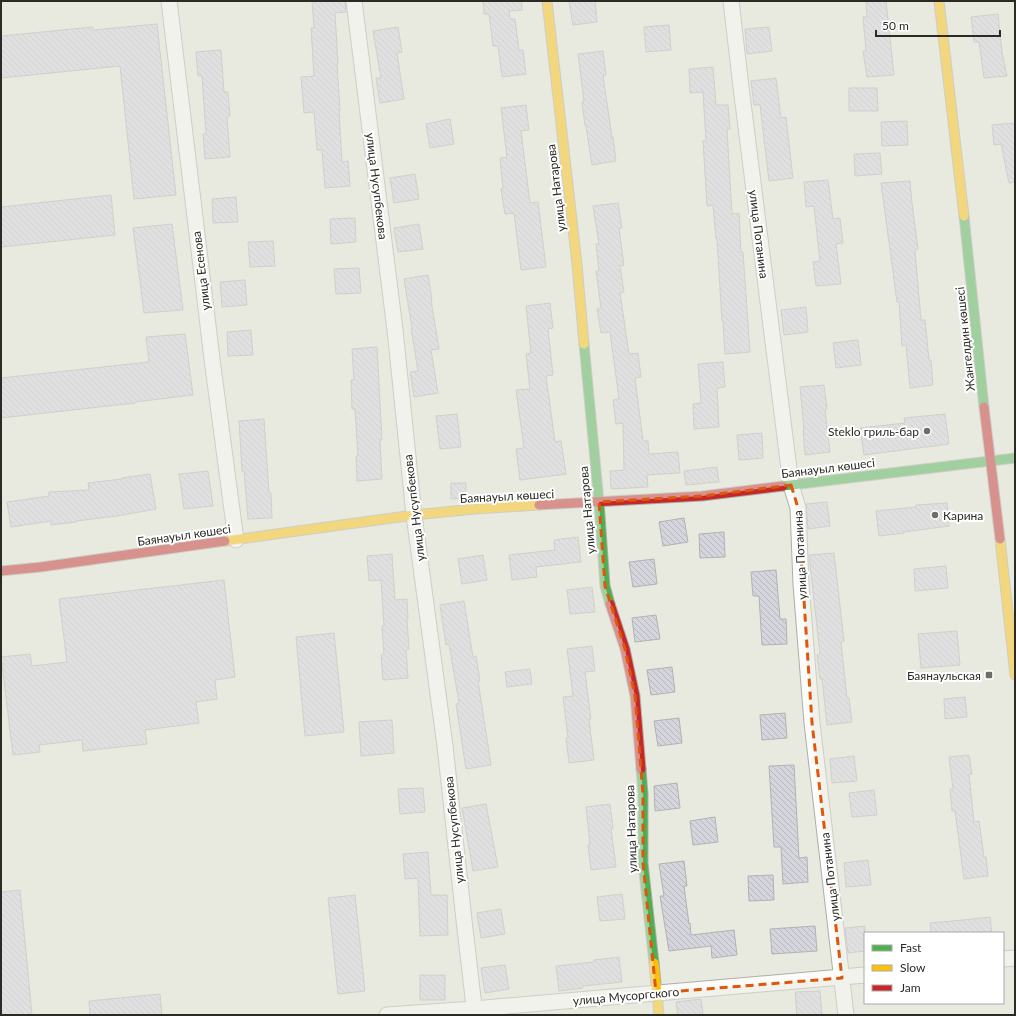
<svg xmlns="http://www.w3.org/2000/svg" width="1016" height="1016" viewBox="0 0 1016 1016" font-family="Lato,sans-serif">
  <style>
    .building { fill: url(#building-back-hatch); stroke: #b2b2b1 }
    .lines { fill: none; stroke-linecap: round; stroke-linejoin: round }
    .street-casing { stroke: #adafa7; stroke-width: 17 }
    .fast-casing { stroke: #adafa7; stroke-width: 11 }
    .slow-casing { stroke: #adafa7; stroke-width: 11 }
    .jam-casing { stroke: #adafa7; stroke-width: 11 }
    .street { stroke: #fcfcfa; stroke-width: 15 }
    .fast { stroke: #4caf50; stroke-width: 9 }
    .slow { stroke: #ffc107; stroke-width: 9 }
    .jam { stroke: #c62828; stroke-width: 9 }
    .marked { fill: none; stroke: #df570d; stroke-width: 3; stroke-dasharray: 8 5; stroke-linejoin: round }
    .poi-dot { fill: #6d6e66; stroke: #fff; stroke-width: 1.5 }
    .labels { text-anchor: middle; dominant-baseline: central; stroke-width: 4; stroke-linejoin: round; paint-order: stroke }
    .street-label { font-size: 12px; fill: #2b2b25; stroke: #fff }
    .poi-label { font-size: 12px; fill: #2b2b25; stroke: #fff; text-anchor: end }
  </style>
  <defs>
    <pattern id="building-back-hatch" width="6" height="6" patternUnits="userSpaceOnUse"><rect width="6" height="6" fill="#d5d5de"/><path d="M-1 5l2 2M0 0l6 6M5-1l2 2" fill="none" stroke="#b7b7be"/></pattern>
  </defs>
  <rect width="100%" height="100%" fill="#e8eae0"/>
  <g class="building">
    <polygon points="312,1 345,1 346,12 335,13 338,64 337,64 340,111 339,111 342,162 348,161 350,186 325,188 322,150 317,150 314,112 304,113 301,77 314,76 311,28 314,28"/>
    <polygon points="483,1 522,1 522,10 509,11 510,19 515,19 519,50 523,50 526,74 502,77 498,46 493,46 489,14 484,14"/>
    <polygon points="569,1 595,1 597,22 573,25"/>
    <polygon points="866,1 886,1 894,75 867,77 863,51 866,51 863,17 867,17"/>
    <polygon points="998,14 1002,52 1007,76 984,78 979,42 974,42 971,17"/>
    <polygon points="157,24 176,195 134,199 120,66 1,78 1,36 93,27 93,30"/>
    <polygon points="669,25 671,50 646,52 644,27"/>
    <polygon points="398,27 402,52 397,53 404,99 380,103 376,78 381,78 373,31"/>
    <polygon points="769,27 772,51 747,54 745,29"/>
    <polygon points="221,50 224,92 228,92 230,116 227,117 230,157 205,159 203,134 206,134 202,76 198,76 196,52"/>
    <polygon points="603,51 606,75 603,76 612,137 613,137 616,161 592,165 586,126 585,126 582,102 584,101 578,54"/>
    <polygon points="713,67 716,105 728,105 730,129 727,129 732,214 739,213 741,252 743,252 750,352 725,354 723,321 722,321 717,239 716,239 713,205 707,206 703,141 706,141 703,92 690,93 689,69"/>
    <polygon points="776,78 781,118 786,117 793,178 769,181 760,105 754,105 751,81"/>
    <polygon points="849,88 877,88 878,111 849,111"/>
    <polygon points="526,105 529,130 521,131 530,203 538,202 546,267 521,270 514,213 505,214 501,189 503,189 500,158 507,157 501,108"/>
    <polygon points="450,119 454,144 430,148 426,124"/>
    <polygon points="907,121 908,145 882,146 881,122"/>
    <polygon points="1015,123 1015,182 1009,183 1001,144 994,145 992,125"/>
    <polygon points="880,153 882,174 855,176 854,154"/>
    <polygon points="415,174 419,199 394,203 390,178"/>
    <polygon points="828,180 833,219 840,218 843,243 836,244 841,284 816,286 813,262 820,261 814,206 806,207 804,182"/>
    <polygon points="910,181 912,203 918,249 915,250 921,320 925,320 929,360 931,360 933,385 910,388 906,345 902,346 899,302 897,302 881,183"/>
    <polygon points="111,195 115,235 1,247 1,207"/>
    <polygon points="236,197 238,222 213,223 212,199"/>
    <polygon points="618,203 622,228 619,228 624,265 620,266 624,292 620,293 629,354 638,353 641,377 635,378 643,441 648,441 649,454 678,452 680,473 647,475 648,487 611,489 610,471 624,470 623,423 616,424 613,400 619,399 610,332 601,333 597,309 601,308 596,271 599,271 596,244 599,244 593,206"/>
    <polygon points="355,218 356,242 331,244 330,219"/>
    <polygon points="172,224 183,310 144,313 133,228"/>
    <polygon points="419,224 423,249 398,252 394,228"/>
    <polygon points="273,241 275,266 250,267 248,242"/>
    <polygon points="359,268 361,293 336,294 334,269"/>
    <polygon points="428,275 432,300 431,300 439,349 431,350 438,393 414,397 410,372 418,371 411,328 412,328 404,279"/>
    <polygon points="245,280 247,305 222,307 220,282"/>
    <polygon points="550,303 553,328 548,329 553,375 546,376 555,442 561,441 566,474 520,480 516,449 524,448 516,390 530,389 526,354 531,353 526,306"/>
    <polygon points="806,307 808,332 784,335 781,310"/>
    <polygon points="251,330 253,355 228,356 227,332"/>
    <polygon points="185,334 193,395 135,402 135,403 1,418 1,378 149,362 146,337"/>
    <polygon points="858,340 861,365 836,368 833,343"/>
    <polygon points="377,347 382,440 380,440 382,479 357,481 356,456 358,456 355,409 352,409 351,380 354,380 352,349"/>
    <polygon points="723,362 725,387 717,388 719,427 694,429 693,404 701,403 698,364"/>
    <polygon points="824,385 827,409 825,410 830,452 805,455 803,430 804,430 800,387"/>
    <polygon points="457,414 461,447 440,449 436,416"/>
    <polygon points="945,414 949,444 864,455 860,428 905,423 904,418"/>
    <polygon points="264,419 269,493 271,493 272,518 248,519 244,471 242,471 239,421"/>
    <polygon points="762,433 763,458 739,460 737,435"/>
    <polygon points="717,467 719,482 686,485 684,471"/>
    <polygon points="208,471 213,506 184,509 179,474"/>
    <polygon points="150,474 156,509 117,516 76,521 76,522 51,525 51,521 11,527 7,502 49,496 49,492 89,490 88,483 122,479 122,478"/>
    <polygon points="451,483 466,483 466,498 451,499"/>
    <polygon points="827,502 830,526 808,529 806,504"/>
    <polygon points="947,503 949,526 904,532 904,533 879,536 876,511 916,507 916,505"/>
    <polygon points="684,518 688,542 663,546 659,522"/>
    <polygon points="724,532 725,557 700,558 699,534"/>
    <polygon points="578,537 581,562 536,567 537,577 512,580 509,555 555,550 554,540"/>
    <polygon points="834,553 844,641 841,642 847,698 849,698 852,722 827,725 822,679 820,679 817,655 820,654 809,555"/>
    <polygon points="392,554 395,600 407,599 408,619 407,619 409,649 406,650 408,678 383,680 381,655 384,654 382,626 384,626 381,580 369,581 367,556"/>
    <polygon points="483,555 487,580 462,584 458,559"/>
    <polygon points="654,559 657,584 633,587 629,562"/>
    <polygon points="946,566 948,588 915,591 914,569"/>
    <polygon points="776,570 780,619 786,619 787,644 762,645 759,596 753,596 751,572"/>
    <polygon points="224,580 235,677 215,680 217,699 196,702 199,723 145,730 147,744 83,751 82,740 39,745 40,752 13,755 1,657 30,654 32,666 67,662 59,599"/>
    <polygon points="592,587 595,612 570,614 567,590"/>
    <polygon points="464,601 473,657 476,656 480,681 478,681 491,765 466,769 456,704 459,703 449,644 446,645 440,605"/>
    <polygon points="656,615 660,639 635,642 632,618"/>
    <polygon points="957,631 960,665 921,668 918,634"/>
    <polygon points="334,633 344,732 305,736 296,637"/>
    <polygon points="592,646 595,671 585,672 591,719 589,719 594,760 569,763 566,738 568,738 563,697 573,696 567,649"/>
    <polygon points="672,667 675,692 651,695 647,670"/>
    <polygon points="530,669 532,684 507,687 505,672"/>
    <polygon points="965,697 967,717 945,719 944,699"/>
    <polygon points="785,713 787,738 762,740 760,715"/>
    <polygon points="679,718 682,743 658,746 654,721"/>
    <polygon points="392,720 394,753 361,756 359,722"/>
    <polygon points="969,755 972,774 969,774 974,822 979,821 984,857 986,857 988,876 964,879 955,811 952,811 950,789 953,789 949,757"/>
    <polygon points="854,756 857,781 832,783 830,759"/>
    <polygon points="794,765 799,858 807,857 808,882 783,884 781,847 774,847 769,766"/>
    <polygon points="677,783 680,808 655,811 654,786"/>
    <polygon points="423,788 425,812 400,814 398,789"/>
    <polygon points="874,790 877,815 852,817 849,793"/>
    <polygon points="486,804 498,867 473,871 462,808"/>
    <polygon points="610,804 613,829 611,829 616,867 591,870 588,845 590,845 586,807"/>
    <polygon points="715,817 718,842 693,845 690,821"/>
    <polygon points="428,852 431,895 447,895 448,935 420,936 418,878 405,879 403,854"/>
    <polygon points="868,860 871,885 846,887 844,863"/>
    <polygon points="684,861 687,886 684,886 689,924 690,923 691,935 734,930 737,955 712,958 711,946 669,951 660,896 664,896 659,864"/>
    <polygon points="773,875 774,900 749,901 748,876"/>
    <polygon points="20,890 32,1015 1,1015 1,892"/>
    <polygon points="622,894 625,919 600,921 597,897"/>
    <polygon points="355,895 365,991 338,994 328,898"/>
    <polygon points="501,909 505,934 481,938 477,913"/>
    <polygon points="990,917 992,933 931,933 930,923 963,920"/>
    <polygon points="815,926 817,951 772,954 770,929"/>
    <polygon points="865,926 865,951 848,953 845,928"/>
    <polygon points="619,957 622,982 583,986 583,988 559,991 556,966 594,962 594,960"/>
    <polygon points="505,965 509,989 485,993 481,968"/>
    <rect x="420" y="975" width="25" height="25"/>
    <polygon points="820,991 822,1015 797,1015 795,992"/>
    <polygon points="160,994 162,1015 90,1015 89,1001"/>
    <polygon points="701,999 703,1015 678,1015 676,1002"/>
  </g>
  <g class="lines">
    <defs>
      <g id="street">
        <polyline points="169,1 213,367 236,540"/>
        <polyline points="354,1 395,330 414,515 445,746 464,920 475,1015"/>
        <polyline points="731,1 741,87 791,485 798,508 801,584 812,723 846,1015"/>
        <polyline points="1003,959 1015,958"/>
        <polyline points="387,1015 474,1009 865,975"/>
      </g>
      <g id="fast">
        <polyline points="964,216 984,407"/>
        <polyline points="584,344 599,502 605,586 610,604"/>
        <polyline points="783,486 1015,458"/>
        <polyline points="641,769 643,794 643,863 654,963"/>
      </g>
      <g id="slow">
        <polyline points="547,1 577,264 584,344"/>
        <polyline points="939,1 964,216"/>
        <polyline points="1000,539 1015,675"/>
        <polyline points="225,541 414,515 475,509 539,505"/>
        <polyline points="654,963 659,1015"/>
      </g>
      <g id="jam">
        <polyline points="984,407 1000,539"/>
        <polyline points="539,505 702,496 783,486"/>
        <polyline points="1,571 41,567 225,541"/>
        <polyline points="610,604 625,649 635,696 641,769"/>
      </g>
    </defs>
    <use href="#street" class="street-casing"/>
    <use href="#fast" class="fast-casing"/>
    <use href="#slow" class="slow-casing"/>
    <use href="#jam" class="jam-casing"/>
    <use href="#street" class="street"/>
    <use href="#fast" class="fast"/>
    <use href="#slow" class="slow"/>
    <use href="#jam" class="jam"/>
  </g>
  <path d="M0 0H1016V1016H0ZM791,485L798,508L812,723L842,978L656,993L643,863V794L635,696L625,649L605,586L599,502L702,496Z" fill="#e8eae0" fill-opacity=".55" fill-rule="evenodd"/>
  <path class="marked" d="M791,485L798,508L812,723L842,978L656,993L643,863V794L635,696L625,649L605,586L599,502L702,496Z"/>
  <g class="poi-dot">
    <circle cx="927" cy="431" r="4"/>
    <circle cx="935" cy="515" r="4"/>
    <rect x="985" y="671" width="8" height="8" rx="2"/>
  </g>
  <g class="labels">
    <g class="street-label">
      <text transform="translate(377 186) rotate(83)">улица Нусупбекова</text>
      <text transform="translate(556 188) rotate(-97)">улица Натарова</text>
      <text transform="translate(759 234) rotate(83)">улица Потанина</text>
      <text transform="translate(201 271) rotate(-97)">улица Есенова</text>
      <text transform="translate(965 339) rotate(-96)">Жангелдин көшесі</text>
      <text transform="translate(828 468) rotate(-7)">Баянауыл көшесі</text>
      <text transform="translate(507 496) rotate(-3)">Баянауыл көшесі</text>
      <text transform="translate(414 508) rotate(-97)">улица Нусупбекова</text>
      <text transform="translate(587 510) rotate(-95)">улица Натарова</text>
      <text transform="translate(184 535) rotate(-8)">Баянауыл көшесі</text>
      <text transform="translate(800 555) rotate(-93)">улица Потанина</text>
      <text transform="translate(631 829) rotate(-92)">улица Натарова</text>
      <text transform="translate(454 830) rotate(-96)">улица Нусупбекова</text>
      <text transform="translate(830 877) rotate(-97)">улица Потанина</text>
      <text transform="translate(626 996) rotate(-5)">улица Мусоргского</text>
    </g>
    <g class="poi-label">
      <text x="919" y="431">Steklo гриль-бар</text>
      <text x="943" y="515" text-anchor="start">Карина</text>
      <text x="981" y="675">Баянаульская</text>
    </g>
  </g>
  <rect width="1016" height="1016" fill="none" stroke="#2b2b25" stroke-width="4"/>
  <rect x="864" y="932" width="140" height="72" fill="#ffffff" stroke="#aaaaa8"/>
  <rect x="872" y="945" width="20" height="6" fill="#4caf50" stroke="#aaaaa8"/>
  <text x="900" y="952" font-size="12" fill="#2b2b25">Fast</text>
  <rect x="872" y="965" width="20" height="6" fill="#ffc107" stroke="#aaaaa8"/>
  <text x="900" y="972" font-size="12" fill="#2b2b25">Slow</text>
  <rect x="872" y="985" width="20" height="6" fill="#c62828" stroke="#aaaaa8"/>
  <text x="900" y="992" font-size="12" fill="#2b2b25">Jam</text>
  <path d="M876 30v6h124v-6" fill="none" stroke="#2b2b25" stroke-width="2"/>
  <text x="882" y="30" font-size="12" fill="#2b2b25" stroke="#ffffff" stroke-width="3" paint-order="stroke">50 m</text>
</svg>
